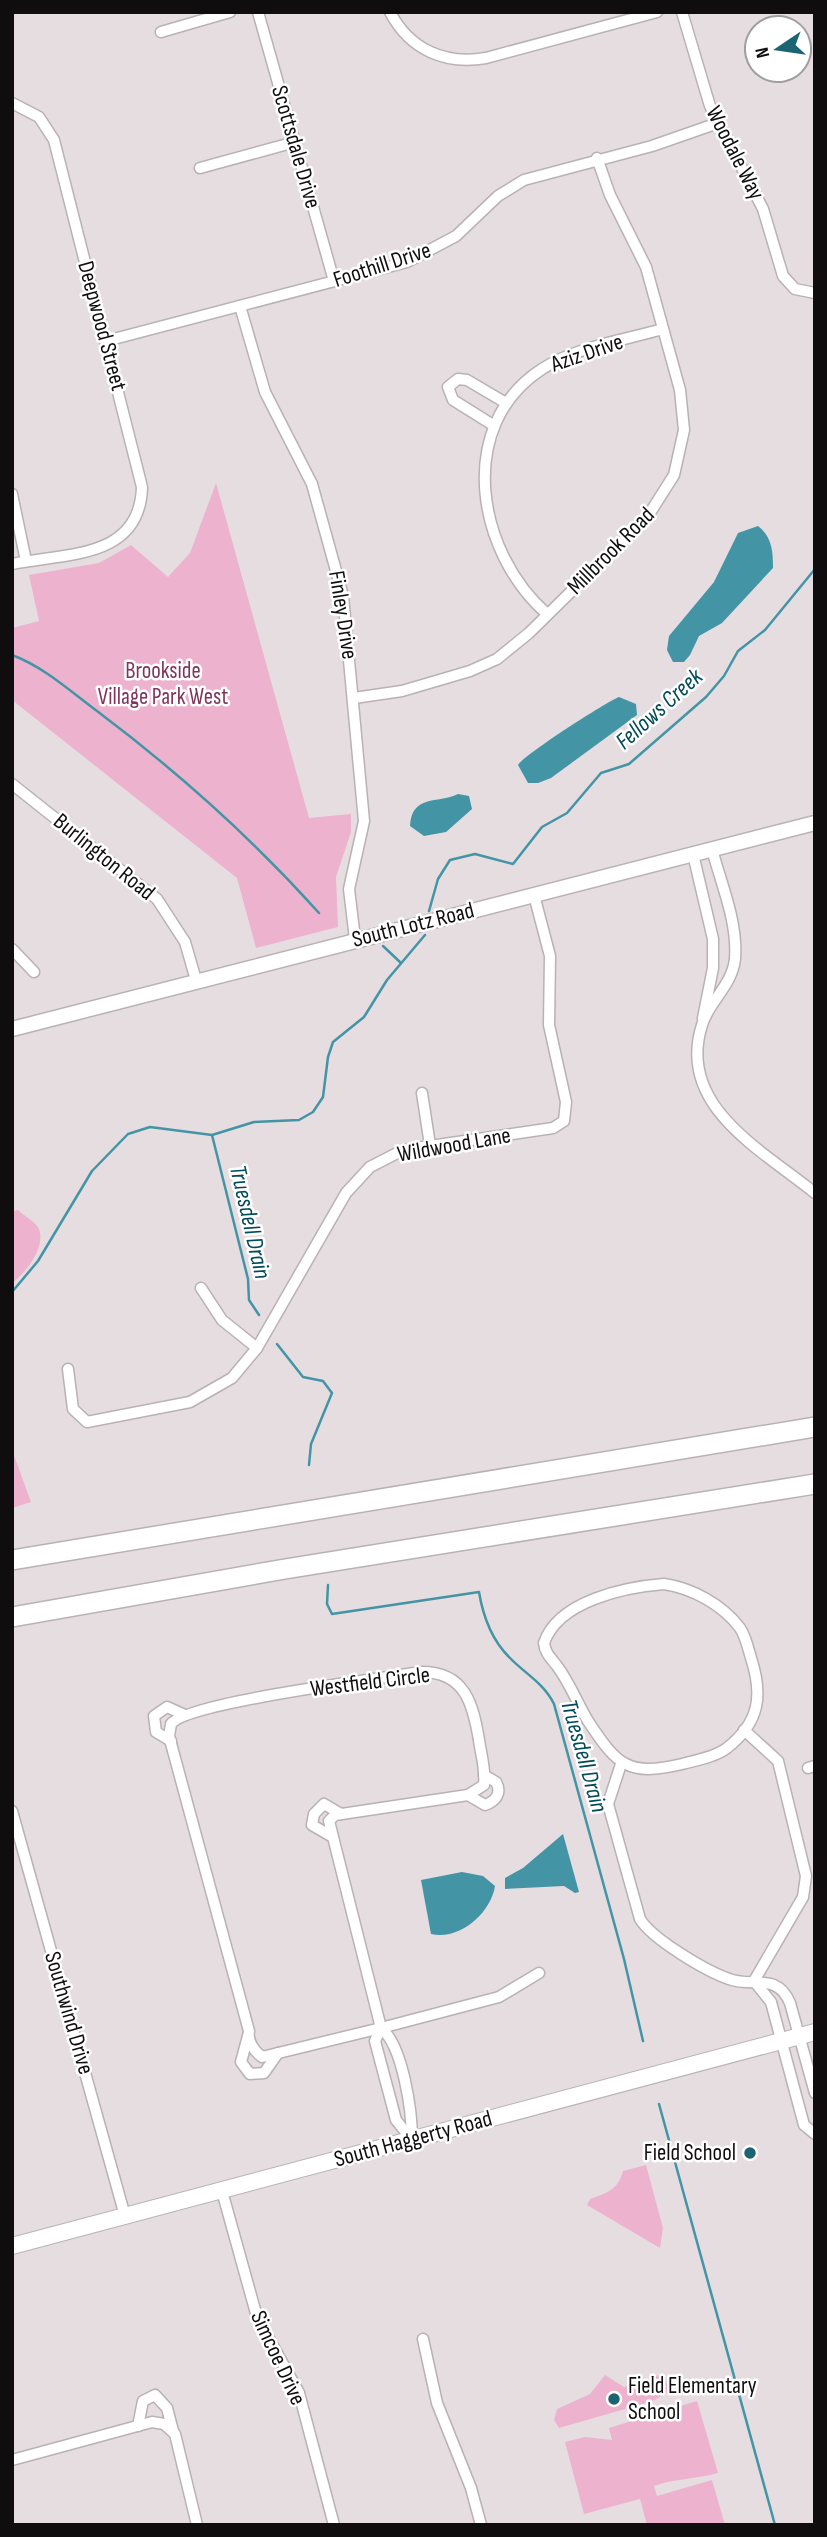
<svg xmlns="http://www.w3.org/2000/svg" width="827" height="2537" viewBox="0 0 827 2537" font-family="'Sofia Sans Condensed',sans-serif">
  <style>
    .green { fill: #edb3ce }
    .water { fill: #4395a6 }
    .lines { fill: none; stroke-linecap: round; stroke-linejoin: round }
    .stream { stroke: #4395a6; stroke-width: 2.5 }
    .minor-casing { stroke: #bab1b5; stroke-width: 13 }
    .tertiary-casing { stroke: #bab1b5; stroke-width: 17 }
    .secondary-casing { stroke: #bab1b5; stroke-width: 18 }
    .motorway-casing { stroke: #bab1b5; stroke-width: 22 }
    .minor { stroke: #fff; stroke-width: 10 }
    .tertiary { stroke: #fff; stroke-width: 14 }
    .secondary { stroke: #fff; stroke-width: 16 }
    .motorway { stroke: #fff; stroke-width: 19 }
    .poi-dot { fill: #1b6472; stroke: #fff; stroke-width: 2.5 }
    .labels { text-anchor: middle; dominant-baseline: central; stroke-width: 5; stroke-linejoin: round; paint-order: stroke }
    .street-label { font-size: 23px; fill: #100d0f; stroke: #fff }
    .park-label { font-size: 23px; fill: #7e345b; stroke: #fff }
    .poi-label { font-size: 23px; fill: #100d0f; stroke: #fff; text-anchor: end }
    .water-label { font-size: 24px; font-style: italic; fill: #004b58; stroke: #fff }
  </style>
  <rect width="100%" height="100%" fill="#e6dde1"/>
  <g class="green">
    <polygon points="216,483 309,818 351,814 351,832 336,877 338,927 256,948 237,878 12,700 12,628 39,621 29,575 99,563 131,545 168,577 190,553"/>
    <path d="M18,1210C24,1216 36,1222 39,1229C46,1247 26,1273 12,1283V1211Z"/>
    <polygon points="12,1450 31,1502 12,1508"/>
    <path d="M646,2165L663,2228L660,2248L587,2205L590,2199C607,2193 618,2190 623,2171Z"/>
    <polygon points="665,2373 668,2392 653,2401 559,2428 554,2420 557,2409 590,2394 605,2375 624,2387"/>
    <path d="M697,2401L718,2473C693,2480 676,2478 654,2486L657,2496L712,2480L725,2525H647L640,2499L584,2514L565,2442L585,2437L612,2440L609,2428Z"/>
  </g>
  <g class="water">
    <path d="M758,526C772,537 773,551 773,568L722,623L699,636L690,655L684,662H673L667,650L669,636L714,582L738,533Z"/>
    <path d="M619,697L636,704L637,715L551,778L538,783H528L518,765C522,756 606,702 619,697Z"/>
    <path d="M458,794L469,796L472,809L446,832L424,836L410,826C412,794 437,804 458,794Z"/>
    <polygon points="563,1834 579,1892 575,1893 564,1886 505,1889 505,1878 523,1868"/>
    <path d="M462,1872L483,1876L495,1886C491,1913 459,1941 431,1934L421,1880Z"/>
  </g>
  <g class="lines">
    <g class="stream">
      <path d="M12,655C44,667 70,691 97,711C178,772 251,837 319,913"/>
      <polyline points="429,911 438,879 450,860 475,854 513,864 542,827 567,813 601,773 629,764 706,697 724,676 738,651 765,630 815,569"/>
      <polyline points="383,946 401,963"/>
      <polyline points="212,1135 248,1279 249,1300 259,1315"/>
      <polyline points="12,1292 38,1261 92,1171 128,1134 150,1127 212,1135 254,1122 299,1120 313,1112 323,1097 328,1057 333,1042 364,1017 387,980 425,935"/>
      <polyline points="277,1344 303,1377 323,1381 332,1393 311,1444 309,1465"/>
      <path d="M328,1585L327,1604L332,1614L479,1592C483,1616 491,1639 509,1657C524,1673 544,1683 554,1704L624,1959L643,2041"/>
      <polyline points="659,2104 775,2525"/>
    </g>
    <defs>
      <g id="minor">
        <polyline points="258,12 334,281"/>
        <path d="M390,12C410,50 445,65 486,58L657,12"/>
        <polyline points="682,12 710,106 763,209 783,276 795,289 815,293"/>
        <polyline points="161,32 230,12"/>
        <path d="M12,103L39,117L54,140L142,487C140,560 64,553 12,564"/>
        <polyline points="200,168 295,142"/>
        <polyline points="240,306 265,392 312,484 343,596 364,821 349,889 355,939"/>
        <polyline points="106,341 407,262 456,236 498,196 524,180 652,146 718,123"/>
        <polyline points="493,425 453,400 448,387 458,379 467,380 506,403"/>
        <polyline points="12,494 26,561"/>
        <path d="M547,614C477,553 454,426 542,369C576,347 624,340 663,329"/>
        <polyline points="354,698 402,691 470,671 497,659 529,633 648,516 674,475 684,430 680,390 646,267 610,195 597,158"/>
        <polyline points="12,784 157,899 185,942 196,980"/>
        <path d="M712,849C721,884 738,922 735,959C732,986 709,1001 702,1025C676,1106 762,1150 815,1193"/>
        <polyline points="693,854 713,939 713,968 703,1018"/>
        <polyline points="12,949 34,972"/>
        <polyline points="422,1093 430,1145"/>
        <polyline points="201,1288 222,1320 257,1348"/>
        <polyline points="68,1369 73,1409 87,1422 190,1402 232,1378 257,1348 346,1193 370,1167 403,1150 553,1128 564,1121 566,1102 549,1025 550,956 534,895"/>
        <path d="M664,1584C692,1588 723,1605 740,1628C746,1637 748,1648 751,1658C763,1695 760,1722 727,1748C715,1757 697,1760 682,1764C628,1777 617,1765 588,1721C577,1703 570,1683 557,1666C551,1658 545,1653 544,1643C558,1601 625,1587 664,1584Z"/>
        <path d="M422,1672C465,1672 473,1704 479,1740C481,1755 486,1770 484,1785L468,1795L335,1815L329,1821L381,2028L262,2057C254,2051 247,2041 249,2031L169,1736L171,1724C188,1702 383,1678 422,1672Z"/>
        <polyline points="744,1730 778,1761 806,1876 803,1897 754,1981"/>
        <polyline points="171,1741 156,1732 154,1716 167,1707 185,1715"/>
        <path d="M621,1764L608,1804L640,1919C652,1939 706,1971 729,1979C753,1988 777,1972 790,2003L815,2093"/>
        <polyline points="808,1768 815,1766"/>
        <path d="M468,1795L485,1805C496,1801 502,1793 496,1782L484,1775"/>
        <polyline points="12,1811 125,2216"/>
        <polyline points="331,1836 312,1825 314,1814 324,1804 341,1814"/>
        <polyline points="754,1981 771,2002 804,2125 815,2134"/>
        <polyline points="381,2028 499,1997 539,1973"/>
        <polyline points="381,2028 375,2041 396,2120 412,2140"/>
        <path d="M381,2028C403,2046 412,2111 412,2140"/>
        <polyline points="248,2036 241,2062 250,2074 264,2073 278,2053"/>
        <polyline points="222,2191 257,2317 299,2393 334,2525"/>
        <polyline points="423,2339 437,2403 471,2488 481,2525"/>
        <polyline points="138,2426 143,2401 155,2395 167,2408 173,2431"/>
        <polyline points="12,2460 152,2422 164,2424 175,2434 197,2525"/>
      </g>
      <polyline id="tertiary" points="12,1029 815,823"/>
      <polyline id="secondary" points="12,2246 815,2032"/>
      <g id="motorway">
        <polyline points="12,1560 815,1427"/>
        <polyline points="12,1617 285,1569 815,1484"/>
      </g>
    </defs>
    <use href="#minor" class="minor-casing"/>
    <use href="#tertiary" class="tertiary-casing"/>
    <use href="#secondary" class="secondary-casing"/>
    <use href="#motorway" class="motorway-casing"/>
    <use href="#minor" class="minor"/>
    <use href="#tertiary" class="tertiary"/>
    <use href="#secondary" class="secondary"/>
    <use href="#motorway" class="motorway"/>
  </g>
  <g class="poi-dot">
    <circle cx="750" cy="2153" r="7"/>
    <circle cx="614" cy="2399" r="7"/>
  </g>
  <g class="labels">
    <g class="street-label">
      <text transform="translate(296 147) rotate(74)">Scottsdale Drive</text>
      <text transform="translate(735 153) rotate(63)">Woodale Way</text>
      <text transform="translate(382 265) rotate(-18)">Foothill Drive</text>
      <text transform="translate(102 326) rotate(75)">Deepwood Street</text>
      <text transform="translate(587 353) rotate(-19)">Aziz Drive</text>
      <text transform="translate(611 551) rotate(-45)">Millbrook Road</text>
      <text transform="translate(343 615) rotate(81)">Finley Drive</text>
      <text transform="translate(104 857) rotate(39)">Burlington Road</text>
      <text transform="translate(413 925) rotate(-14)">South Lotz Road</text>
      <text transform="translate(454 1145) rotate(-10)">Wildwood Lane</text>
      <text transform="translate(370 1682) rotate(-7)">Westfield Circle</text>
      <text transform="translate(69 2013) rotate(74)">Southwind Drive</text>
      <text transform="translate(413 2139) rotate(-15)">South Haggerty Road</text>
      <text transform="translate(278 2358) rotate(65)">Simcoe Drive</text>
    </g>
    <g class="park-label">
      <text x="163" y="671">Brookside<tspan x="163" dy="26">Village Park West</tspan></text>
    </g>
    <g class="poi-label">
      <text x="736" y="2153">Field School</text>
      <text x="628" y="2386" text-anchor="start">Field Elementary<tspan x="628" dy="26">School</tspan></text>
    </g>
    <g class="water-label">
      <text transform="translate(659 709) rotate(-42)">Fellows Creek</text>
      <text transform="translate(250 1222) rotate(77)">Truesdell Drain</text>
      <text transform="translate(584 1756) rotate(74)">Truesdell Drain</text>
    </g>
  </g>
  <rect width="827" height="2537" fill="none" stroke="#100d0f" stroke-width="28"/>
  <g transform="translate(778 49) rotate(257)"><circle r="33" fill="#ffffff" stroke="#9f9e9f" stroke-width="2"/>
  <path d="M0-5L12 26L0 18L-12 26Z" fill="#1b6472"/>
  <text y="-10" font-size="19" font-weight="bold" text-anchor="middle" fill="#100d0f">N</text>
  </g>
</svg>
